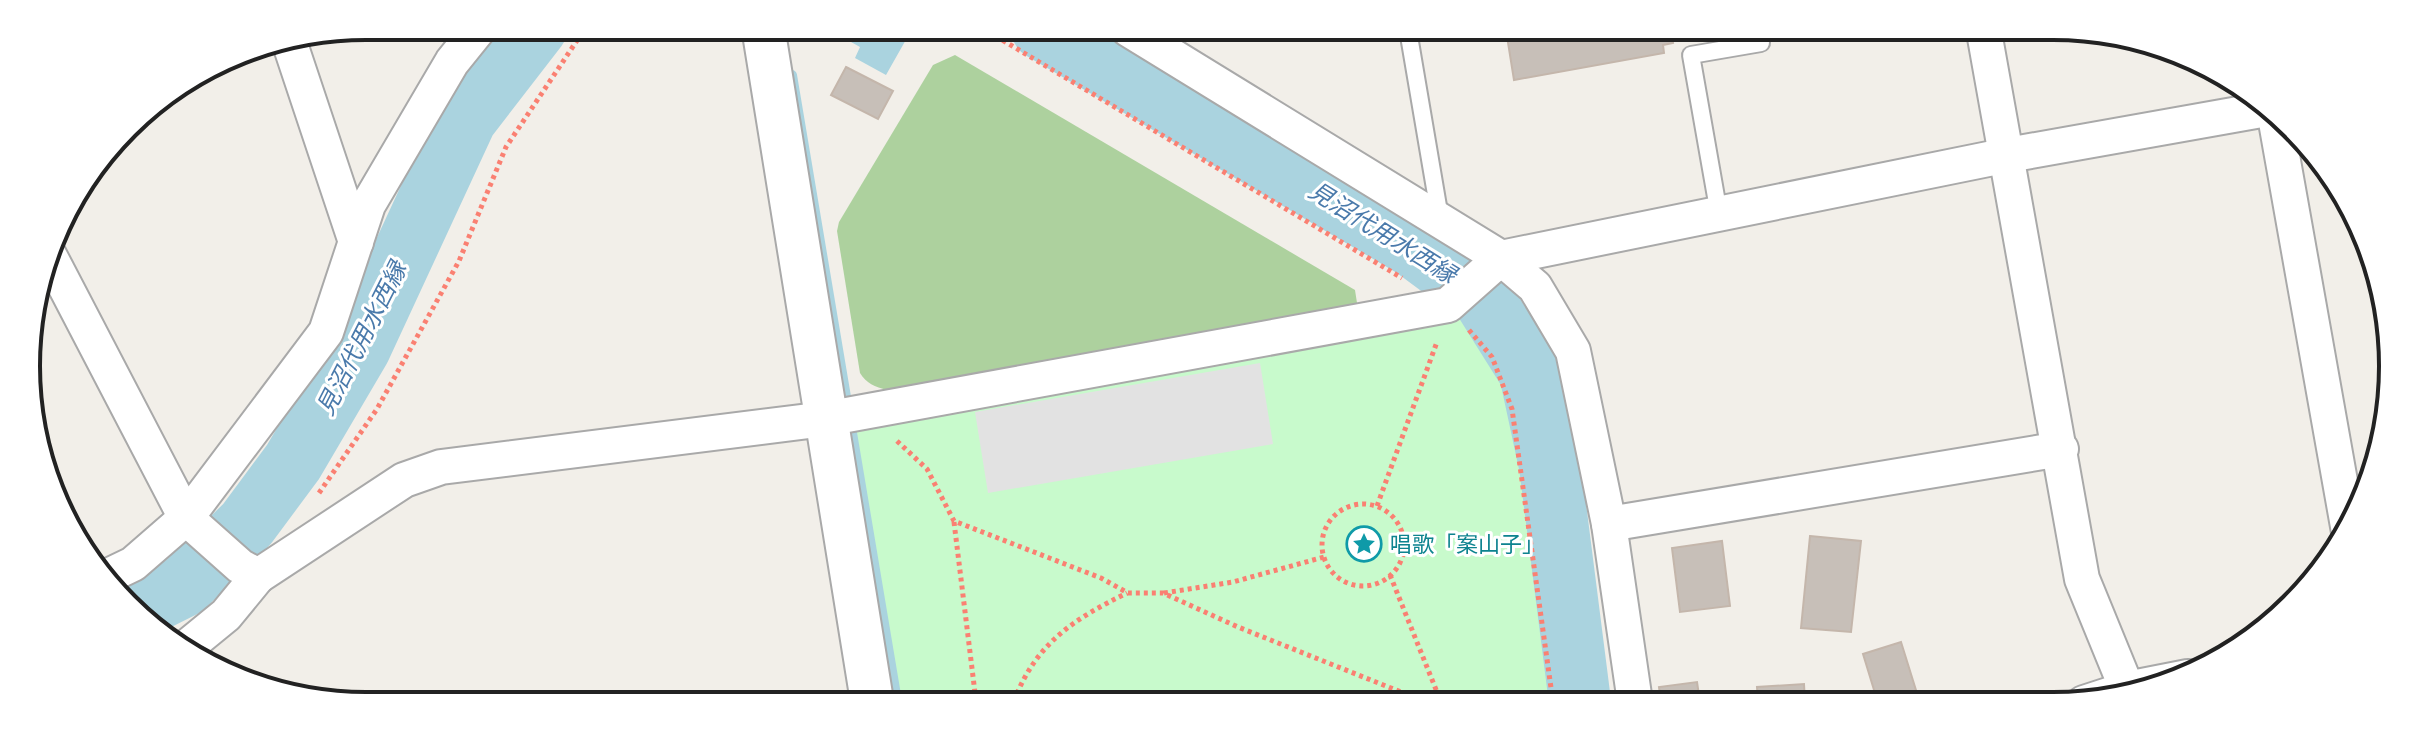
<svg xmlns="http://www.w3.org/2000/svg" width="2419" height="732" viewBox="0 0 2419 732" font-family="Mulish,'Noto Sans JP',sans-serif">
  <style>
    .forest { fill: #add19e }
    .park { fill: #c8facc }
    .parking { fill: #e2e2e2 }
    .water { fill: #aad3df }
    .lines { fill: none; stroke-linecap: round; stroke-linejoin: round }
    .stream { stroke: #aad3df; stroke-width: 10 }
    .river { stroke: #aad3df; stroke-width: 62 }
    .building { fill: #c7bfb8; stroke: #c4b6ab; stroke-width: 2 }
    .service-casing { stroke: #a9a9a9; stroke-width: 20 }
    .minor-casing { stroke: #a9a9a9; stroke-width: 38 }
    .tertiary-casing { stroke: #a9a9a9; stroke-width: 46 }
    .path { stroke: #fa8072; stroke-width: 5; stroke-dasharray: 4 4; stroke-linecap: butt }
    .service { stroke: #fff; stroke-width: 16 }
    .minor { stroke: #fff; stroke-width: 34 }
    .tertiary { stroke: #fff; stroke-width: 42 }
    .labels { text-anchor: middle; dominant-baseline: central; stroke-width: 6; stroke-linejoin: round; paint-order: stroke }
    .culture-label { font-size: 22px; fill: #0d838f; stroke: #fff; text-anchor: start }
    .water-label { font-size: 24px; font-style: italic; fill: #4a7aab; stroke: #fff }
    .rim { fill: none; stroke: #222; stroke-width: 4 }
  </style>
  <rect width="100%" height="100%" fill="#f2efe9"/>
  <path class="forest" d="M955,55L1355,290L1357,303L1348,313L887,390C875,387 866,383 860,373L837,231L839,222L933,65Z"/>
  <polygon class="park" points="1466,315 1495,354 1518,409 1556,702 891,701 846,424 1414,327"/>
  <polygon class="parking" points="1260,363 1273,444 988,493 975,412"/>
  <polygon class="water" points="826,28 911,28 912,29 886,75 855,58 860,47"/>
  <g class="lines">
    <polyline class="stream" points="792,75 897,701"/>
    <g class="river">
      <polyline points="1042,29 1414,247 1483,298 1530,373 1550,466 1580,702"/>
      <polyline points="138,609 184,586 247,524 293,462 360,348 466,119 537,27"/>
    </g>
  </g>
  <g class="building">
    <polygon points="1506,30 1671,31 1673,43 1663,45 1664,53 1514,80"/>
    <polygon points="846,67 893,91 878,119 831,95"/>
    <polygon points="1810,536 1861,541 1851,632 1801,628"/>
    <polygon points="1722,541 1730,606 1680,612 1672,548"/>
    <polygon points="1901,642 1920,703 1878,703 1863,654"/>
    <polygon points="1697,682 1700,702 1661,702 1659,687"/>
    <polygon points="1804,684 1805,703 1758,702 1757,687"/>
  </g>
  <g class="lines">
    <defs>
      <g id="service">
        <polyline points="1408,30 1440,218"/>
        <polyline points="1719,214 1691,55 1761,43 1760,31"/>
      </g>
      <g id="minor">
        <polyline points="1128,29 1501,258 2008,155 2267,109"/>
        <polyline points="1984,32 2082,579 2127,689"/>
        <polyline points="289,41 356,242"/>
        <polyline points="2275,116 2349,532"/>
        <polyline points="49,255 186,518 240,566 258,576 404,480 441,467 825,419 1448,305 1501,258 1535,287 1573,351 1609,524 1635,702"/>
        <polyline points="1609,524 2061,449"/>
        <polyline points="106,577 133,564 186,518 326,332 368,205 452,62 481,26"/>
        <polyline points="182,651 226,615 258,576"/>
        <polyline points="2084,703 2127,689 2188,677"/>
      </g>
      <polyline id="tertiary" points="760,27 764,33 872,701"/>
    </defs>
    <use href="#service" class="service-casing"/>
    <use href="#minor" class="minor-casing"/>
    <use href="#tertiary" class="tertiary-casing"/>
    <g class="path">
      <polyline points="982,28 1402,278"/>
      <polyline points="1469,330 1492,357 1512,409 1553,702"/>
      <polyline points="897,441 927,469 954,521 1101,578 1128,593 1163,593 1238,627 1426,702"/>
      <polyline points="319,493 377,409 459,261 506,147 586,27"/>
      <circle cx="1363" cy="545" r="41"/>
      <polyline points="1377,506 1437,342"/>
      <polyline points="954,522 976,701"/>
      <polyline points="1390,575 1441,702"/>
      <polyline points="1164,593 1233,582 1324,557"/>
      <path d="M1014,701C1036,643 1074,619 1127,593"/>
    </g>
    <use href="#service" class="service"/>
    <use href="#minor" class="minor"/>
    <use href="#tertiary" class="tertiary"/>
  </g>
  <defs>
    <symbol id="sight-ring" viewBox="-11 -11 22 22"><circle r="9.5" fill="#fff" stroke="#0f9aa8" stroke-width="1.5"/><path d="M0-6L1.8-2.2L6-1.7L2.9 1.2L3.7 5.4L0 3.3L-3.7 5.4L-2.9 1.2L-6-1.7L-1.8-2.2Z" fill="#0f9aa8"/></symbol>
  </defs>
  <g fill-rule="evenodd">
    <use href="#sight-ring" x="1344" y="524" width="40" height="40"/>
  </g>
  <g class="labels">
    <g class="culture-label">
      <text x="1390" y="544">唱歌「案山子」</text>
    </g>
    <g class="water-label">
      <text transform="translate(1383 232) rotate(32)">見沼代用水西縁</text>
      <text transform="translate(361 338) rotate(-63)">見沼代用水西縁</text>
    </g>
  </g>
  <path d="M0 0H2419V732H0ZM366 40H2053A326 326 0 0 1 2379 366V366A326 326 0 0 1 2053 692H366A326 326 0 0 1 40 366V366A326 326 0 0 1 366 40Z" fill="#fff" fill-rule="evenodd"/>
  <path class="rim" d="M366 40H2053A326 326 0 0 1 2379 366V366A326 326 0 0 1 2053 692H366A326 326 0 0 1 40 366V366A326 326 0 0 1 366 40Z"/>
</svg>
